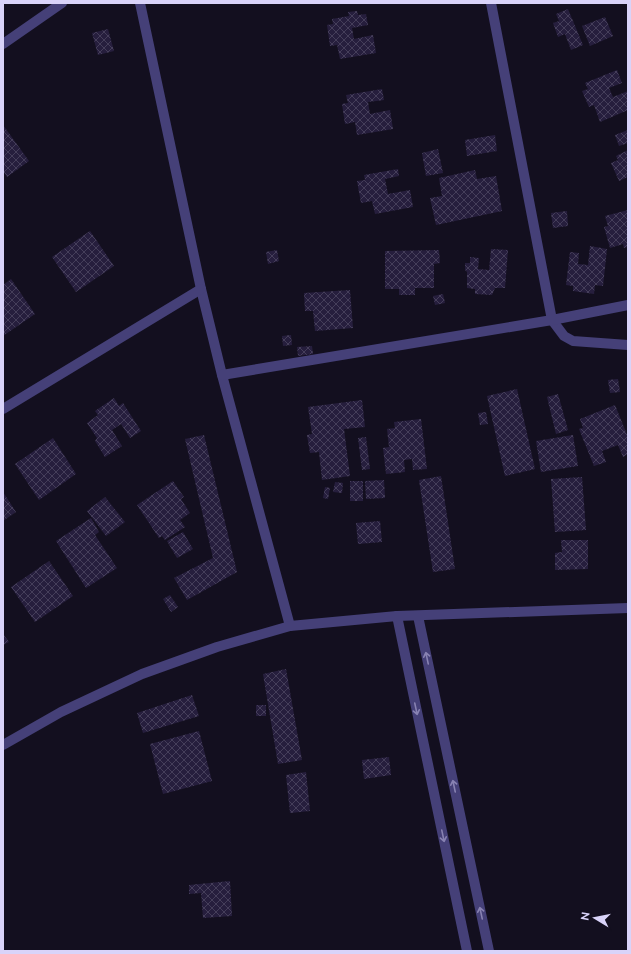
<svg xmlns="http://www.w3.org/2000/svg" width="631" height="954" viewBox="0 0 631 954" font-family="Raleway,sans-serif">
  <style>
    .building { fill: url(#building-cross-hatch) }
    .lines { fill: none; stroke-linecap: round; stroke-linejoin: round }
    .minor { stroke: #454078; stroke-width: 10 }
    .oneway { stroke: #8882b2 }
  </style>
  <defs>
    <pattern id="building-cross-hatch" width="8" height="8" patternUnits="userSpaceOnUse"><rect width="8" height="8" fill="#261e3d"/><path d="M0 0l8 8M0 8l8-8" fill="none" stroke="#453e5a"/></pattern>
  </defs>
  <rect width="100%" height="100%" fill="#130f1f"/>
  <g class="building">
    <polygon points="568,9 583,45 571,50 565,34 558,37 553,23 559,21 556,14"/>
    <polygon points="357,11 358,15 366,14 368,25 352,28 354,39 373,35 376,53 340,59 337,45 330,46 327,25 333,24 332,19 349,16 348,12"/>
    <polygon points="605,17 613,36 590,46 582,26"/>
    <polygon points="108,29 114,51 98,55 92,33"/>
    <polygon points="617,70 622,83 609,88 613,97 628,91 628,110 600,122 594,105 589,107 582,91 588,89 585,83"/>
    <polygon points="382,89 384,100 368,102 370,114 390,110 393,129 357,135 355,122 345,124 342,104 348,103 346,95"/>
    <polygon points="3,125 29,161 7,177 3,171"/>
    <polygon points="628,130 628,143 619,146 615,135"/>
    <polygon points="495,135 497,151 467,156 465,140"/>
    <polygon points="438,149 443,173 426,176 422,153"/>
    <polygon points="628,150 628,177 619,181 611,163 618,160 616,156"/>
    <polygon points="398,169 399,176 385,179 388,194 410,190 413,207 375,214 372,201 361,203 357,181 365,180 364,175"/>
    <polygon points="475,170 477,179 496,176 502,211 436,225 430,198 442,196 439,178"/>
    <polygon points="628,210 628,247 624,248 623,244 610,248 604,227 608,226 605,216"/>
    <polygon points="567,211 568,226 553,228 551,213"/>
    <polygon points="90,231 114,266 76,292 52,257"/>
    <polygon points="590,246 607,249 603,286 595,285 594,294 573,291 573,286 566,285 570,252 579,253 578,264 588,265"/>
    <polygon points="491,249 508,250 505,288 495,288 492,295 475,294 475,289 467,288 467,272 465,270 465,263 470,263 470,257 479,258 478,269 489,270"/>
    <polygon points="277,250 279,261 268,264 266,252"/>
    <polygon points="439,250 440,263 434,264 434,288 415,288 415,295 399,295 399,289 385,289 385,251"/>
    <polygon points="11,279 35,314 3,336 3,285"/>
    <polygon points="350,290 353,328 315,331 313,311 305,311 304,293"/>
    <polygon points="443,294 445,303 435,305 433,296"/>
    <polygon points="291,335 292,345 283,346 282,336"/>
    <polygon points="312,346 313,354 298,356 297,347"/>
    <polygon points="618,379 620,392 610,393 608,380"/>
    <polygon points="517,389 535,469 505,476 487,396"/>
    <polygon points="558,394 568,430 556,434 547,397"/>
    <polygon points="114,398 119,406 123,403 141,431 130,438 121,424 112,430 122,446 105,457 95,441 97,438 87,423 98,415 95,411"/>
    <polygon points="362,400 365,427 344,429 350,476 322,480 319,452 310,453 307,435 312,434 308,407"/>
    <polygon points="615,405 628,437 628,454 623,457 618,445 602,451 606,462 594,466 579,429 583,428 580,419"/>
    <polygon points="486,412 488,424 480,425 478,413"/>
    <polygon points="421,419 427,469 413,470 412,459 404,460 405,472 386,474 383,448 389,447 387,429 395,428 394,422"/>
    <polygon points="204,435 237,572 187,600 174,578 213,558 185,439"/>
    <polygon points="573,435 578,466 541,472 536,441"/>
    <polygon points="366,437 370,469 362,470 358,438"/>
    <polygon points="53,438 76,474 39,500 15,464"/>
    <polygon points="441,476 455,569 433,572 419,480"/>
    <polygon points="582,477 586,530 555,532 551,479"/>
    <polygon points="384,480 385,498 366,499 365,481"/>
    <polygon points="173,481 184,497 181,499 190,513 180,520 185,527 165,540 162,536 159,538 137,505"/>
    <rect x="350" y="481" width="13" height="20"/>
    <polygon points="335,482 343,483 342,493 333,492"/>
    <polygon points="325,487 330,488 328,499 323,498"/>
    <polygon points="3,492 16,512 3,521"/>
    <polygon points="105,497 125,522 106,536 87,511"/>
    <polygon points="91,518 99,532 95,535 117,568 86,588 56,541"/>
    <polygon points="380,521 382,542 358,544 356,523"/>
    <polygon points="183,532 193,549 177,558 167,541"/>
    <polygon points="561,540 588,540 588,569 555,570 555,553 562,552"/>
    <polygon points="49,561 73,596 35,622 11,587"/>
    <polygon points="170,595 178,607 171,612 163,599"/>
    <polygon points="3,634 9,642 3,645"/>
    <polygon points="286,669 302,760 278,764 263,674"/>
    <polygon points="192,695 199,716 143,733 137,713"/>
    <rect x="256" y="705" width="10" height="11"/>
    <polygon points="199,731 212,781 163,794 150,744"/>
    <polygon points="389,757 391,775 364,779 362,760"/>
    <polygon points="306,772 310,811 290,813 286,775"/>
    <polygon points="230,881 232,916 203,918 201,893 189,894 189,885"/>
  </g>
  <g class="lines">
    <g class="minor">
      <polyline points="140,3 201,289 222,375 290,626"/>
      <polyline points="491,3 552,320 564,336 573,341 628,345"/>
      <polyline points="3,44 62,3"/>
      <polyline points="222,375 552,320 628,305"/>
      <polyline points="3,409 201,289"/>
      <polyline points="397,616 467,951"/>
      <polyline points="418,616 489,951"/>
      <polyline points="3,745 61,712 142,674 217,647 290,626 397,616 628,608"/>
    </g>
  </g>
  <defs><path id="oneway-shaft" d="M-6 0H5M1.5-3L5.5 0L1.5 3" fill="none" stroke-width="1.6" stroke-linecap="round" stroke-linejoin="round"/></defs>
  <g class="oneway">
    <use href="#oneway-shaft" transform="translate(427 658) rotate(-102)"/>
    <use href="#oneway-shaft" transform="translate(416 709) rotate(78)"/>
    <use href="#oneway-shaft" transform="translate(454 786) rotate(-102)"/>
    <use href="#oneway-shaft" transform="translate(443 836) rotate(78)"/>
    <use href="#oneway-shaft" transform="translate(481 913) rotate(-102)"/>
  </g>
  <rect width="631" height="954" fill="none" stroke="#d9d3f9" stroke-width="8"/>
  <g transform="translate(595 918) rotate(280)" stroke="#130f1f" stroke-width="3" paint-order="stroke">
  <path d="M0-3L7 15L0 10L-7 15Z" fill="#d9d3f9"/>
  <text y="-6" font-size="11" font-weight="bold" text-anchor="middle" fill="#d9d3f9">N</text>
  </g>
</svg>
